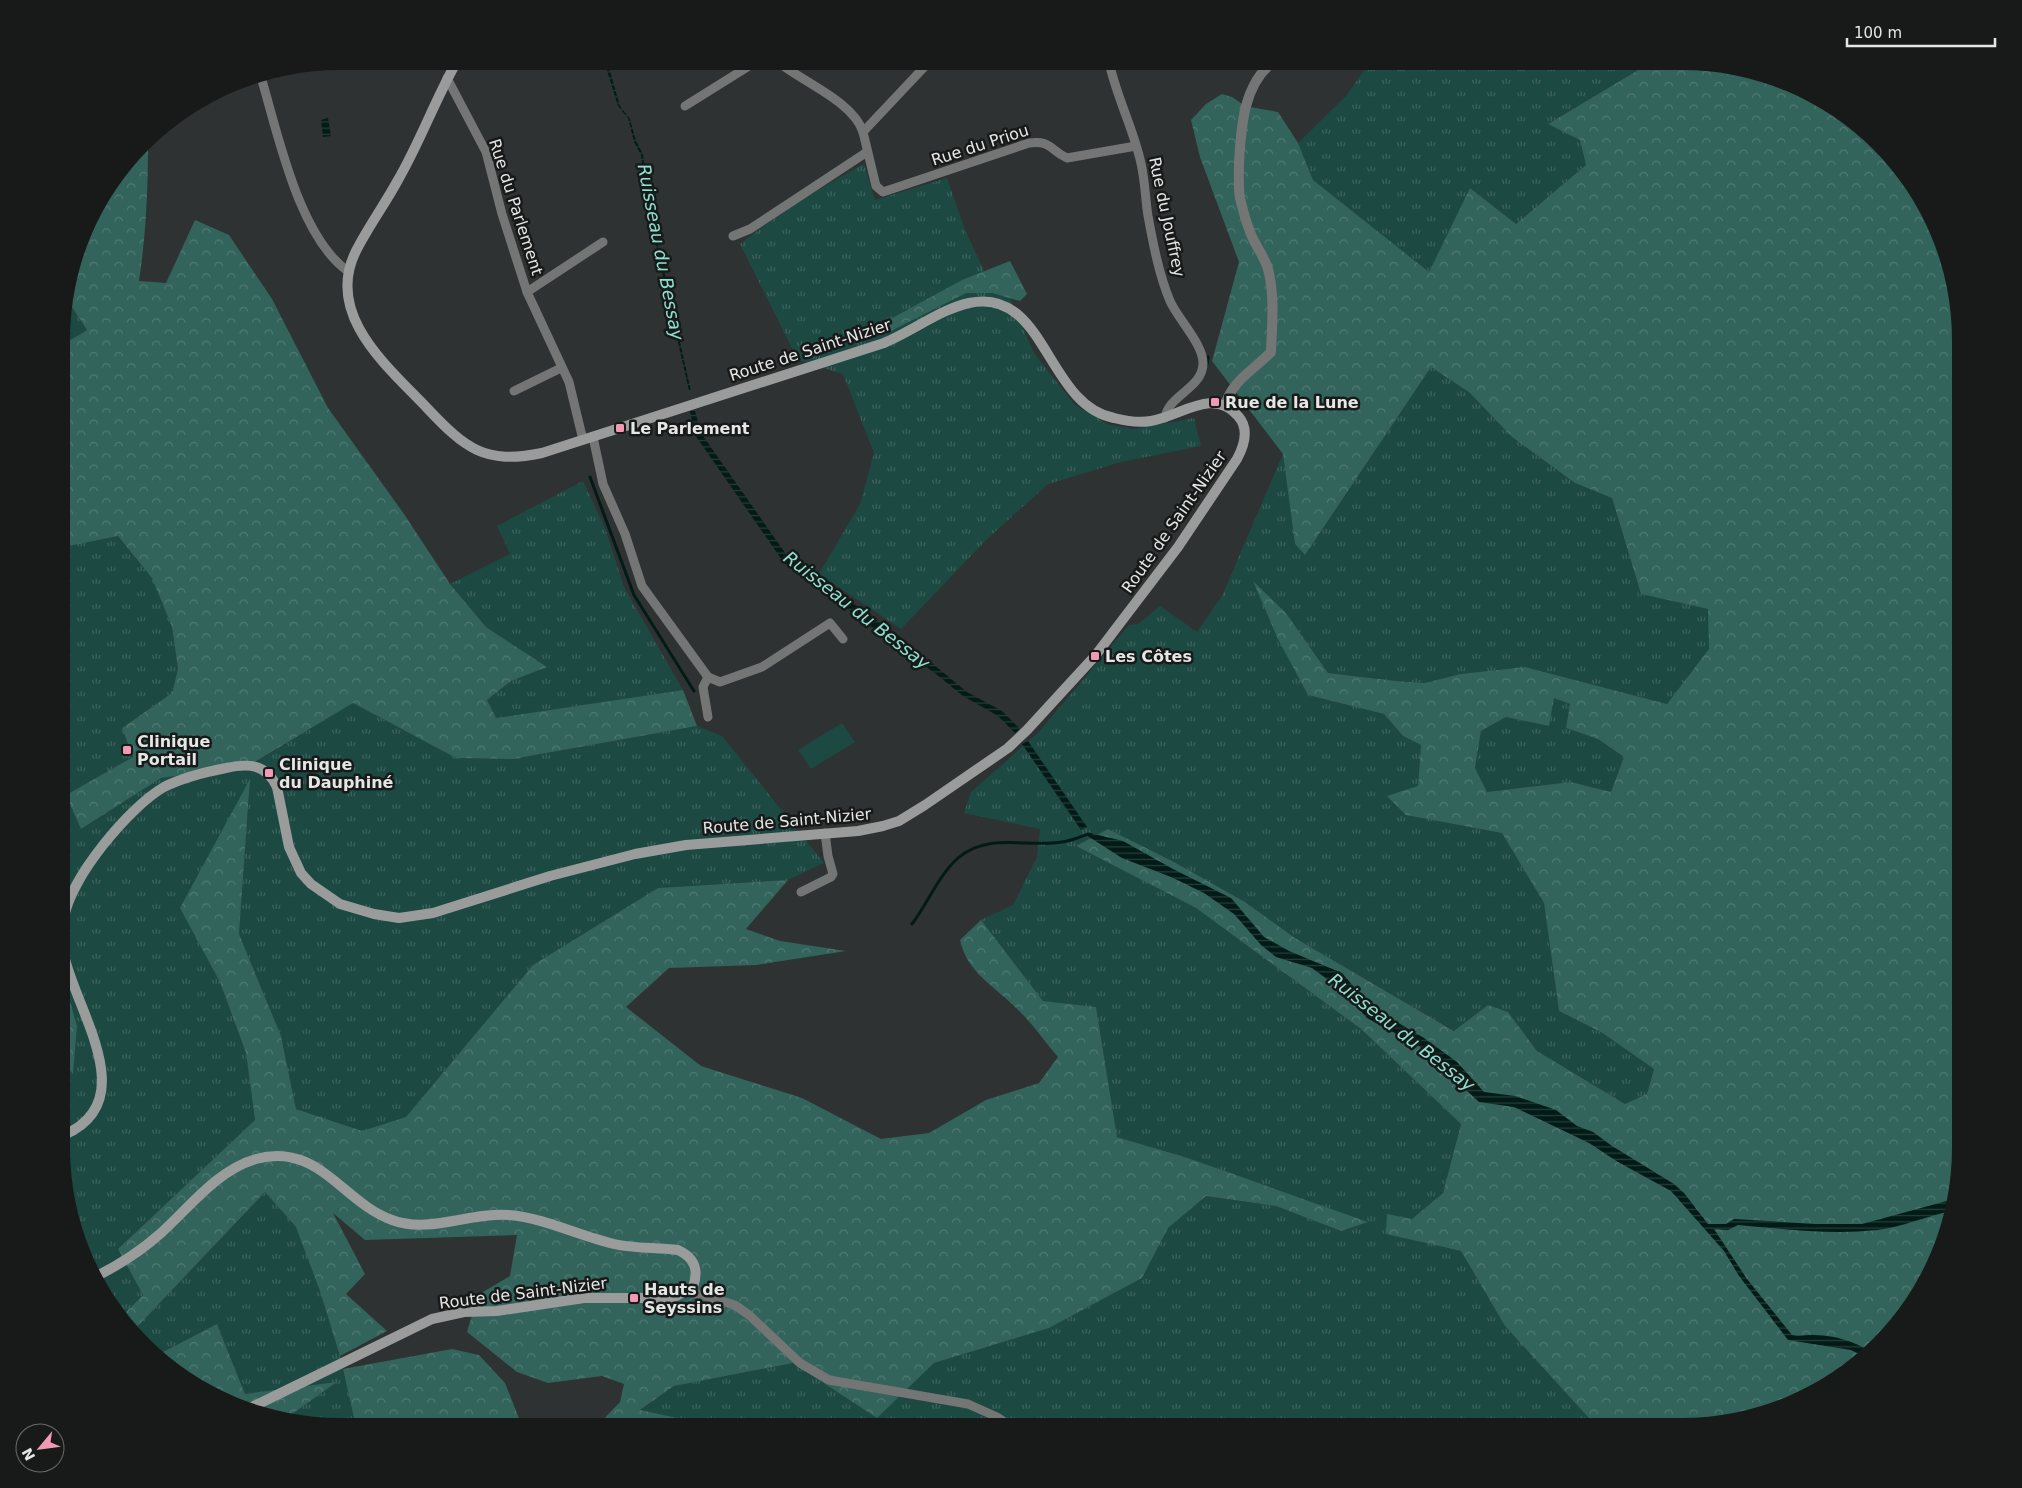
<svg xmlns="http://www.w3.org/2000/svg" width="2022" height="1488" viewBox="0 0 2022 1488" font-family="'DejaVu Sans',sans-serif">
  <style>
    .grass { fill: url(#grass-tufts) }
    .forest { fill: url(#forest-crowns); fill-rule: evenodd }
    .park { fill: #1c4942 }
    .water { fill: url(#water-rules) }
    .lines { fill: none; stroke-linecap: round; stroke-linejoin: round }
    .stream { stroke: #021b17; stroke-width: 3 }
    .minor { stroke: #747675; stroke-width: 9 }
    .tertiary { stroke: #747675; stroke-width: 10 }
    .secondary { stroke: #999c9b; stroke-width: 10 }
    .poi-dot { fill: #f19ab3; stroke: #181a19; stroke-width: 2 }
    .labels { text-anchor: middle; dominant-baseline: central; stroke-width: 5; stroke-linejoin: round; paint-order: stroke }
    .street-label { font-size: 16px; fill: #e5e7e7; stroke: #181a19 }
    .poi-label { font-size: 16px; font-weight: bold; fill: #e5e7e7; stroke: #181a19; text-anchor: start }
    .water-label { font-size: 18px; font-style: italic; fill: #8ce1d2; stroke: #181a19 }
  </style>
  <defs>
    <pattern id="grass-tufts" width="24" height="20" patternUnits="userSpaceOnUse" patternTransform="scale(1.25)"><rect width="24" height="20" fill="#1c4942"/><path d="M3 7l-1-3M5 7V3M7 7l1-3M15 17l-1-3M17 17v-4M19 17l1-3" fill="none" stroke="#3d635d"/></pattern>
    <pattern id="forest-crowns" width="20" height="18" patternUnits="userSpaceOnUse" patternTransform="scale(1.25)"><rect width="20" height="18" fill="#32645b"/><path d="M2 6a3 3 0 1 1 6 0M12 15a3 3 0 1 1 6 0" fill="none" stroke="#507a73"/></pattern>
    <pattern id="water-rules" width="6" height="5" patternUnits="userSpaceOnUse" patternTransform="scale(1.25)"><rect width="6" height="5" fill="#021b17"/><path d="M0 2.5h6" fill="none" stroke="#273c39"/></pattern>
  </defs>
  <rect width="100%" height="100%" fill="#2f3232"/>
  <g class="grass">
    <polygon points="1370,62 1636,62 1641,69 1549,123 1580,140 1586,165 1516,224 1470,188 1429,272 1313,180 1298,143 1346,96"/>
    <path d="M864,164L875,200L947,178L965,230L983,268L986,292L1010,298L1034,353L1074,404L1107,424L1134,429L1194,418L1201,446L1121,462L1048,484L987,539L901,629L819,574L860,504L874,453L843,374L798,360L740,244C779,214 820,187 864,164Z"/>
    <polygon points="66,294 68,301 87,330 64,344 64,304"/>
    <polygon points="1431,367 1470,393 1512,437 1575,483 1612,498 1641,594 1709,609 1710,649 1667,704 1525,667 1460,674 1425,683 1396,681 1328,673 1286,613 1308,695 1384,714 1403,736 1421,745 1418,787 1406,815 1502,832 1544,903 1559,1011 1601,1032 1654,1069 1647,1094 1625,1104 1537,1051 1508,1012 1488,1005 1455,1031 1295,938 1245,902 1174,862 1108,829 1076,846 1196,908 1361,1029 1461,1124 1443,1193 1412,1219 1386,1234 1461,1251 1505,1326 1597,1427 698,1426 691,1421 640,1411 674,1386 735,1372 793,1363 877,1418 934,1363 1049,1328 1142,1278 1168,1228 1206,1196 1276,1206 1341,1231 1367,1222 1188,1158 1117,1137 1096,1007 1043,1001 981,920 1013,905 1037,857 1040,829 964,813 971,792 1038,733 1129,625 1138,624 1160,606 1197,632 1222,596 1283,454 1295,544 1305,555"/>
    <polygon points="583,481 605,528 624,587 683,690 496,718 487,700 511,681 547,667 486,627 450,584 510,554 497,526"/>
    <polygon points="118,535 152,578 172,627 178,669 172,693 122,728 134,757 66,795 81,829 161,778 249,766 353,703 456,758 513,759 697,726 722,736 824,863 788,880 658,888 533,965 406,1117 362,1132 296,1109 281,1036 239,934 250,781 220,982 246,1053 255,1120 118,1249 143,1295 123,1315 98,1287 64,1184 64,1064 73,1073 77,1026 64,980 64,547"/>
    <polygon points="1554,697 1570,704 1566,728 1598,739 1624,757 1611,792 1571,782 1487,792 1475,769 1481,731 1506,717 1549,726"/>
    <polygon points="265,1192 296,1227 302,1239 321,1291 340,1356 354,1418 352,1426 322,1426 285,1419 336,1383 245,1394 217,1324 157,1355 135,1329"/>
  </g>
  <g class="forest">
    <path d="M1636,62H1700L1789,82L1852,119L1903,170L1932,216L1960,322V1166L1946,1238L1903,1318L1852,1369L1806,1398L1754,1417L1683,1427H1597L1505,1326L1461,1251L1386,1234L1387,1214L1412,1219L1443,1193L1461,1124L1361,1029L1196,908L1076,846L1108,829L1174,862L1245,902L1295,938L1454,1031L1488,1005L1508,1012L1537,1051L1625,1104L1647,1094L1654,1069L1601,1032L1559,1011L1544,903L1502,833L1406,815L1387,796L1418,786L1421,745L1403,736L1384,714L1308,695L1278,639L1253,581L1286,613L1328,673L1396,681L1425,683L1460,674L1525,667L1667,704L1709,649L1708,609L1641,594L1612,498L1575,483L1512,437L1470,393L1431,367L1305,555L1295,544L1283,454L1212,361L1239,262L1200,157L1191,120L1206,104L1222,94L1232,97L1245,106L1278,112L1298,143L1313,180L1429,272L1470,188L1516,224L1586,165L1580,140L1548,124L1640,69ZM1554,698L1570,704L1566,728L1598,739L1624,757L1611,792L1571,782L1487,792L1475,768L1481,731L1506,717L1549,726Z"/>
    <path d="M146,144H148C148,190 146,235 139,281L166,283L195,220L229,235L272,299L328,408L404,514L450,584L486,627L547,667L511,681L487,700L496,718L683,690L697,726L513,759L456,758L353,703L248,766L161,778L81,829L66,795L133,757L122,728L172,693L178,669L172,627L152,578L118,536L64,547V344L87,330L68,301L66,294L90,216Z"/>
    <polygon points="1010,261 1027,294 1020,301 992,293 966,293 881,336 871,334 871,327 885,322 962,280"/>
    <path d="M250,779L239,934L281,1036L296,1109L362,1131L406,1117L533,965L658,888L788,880L746,929L780,941L846,951L756,965L669,968L626,1007L701,1066L802,1098L881,1139L929,1133L986,1100L1039,1083L1058,1057C1044,1041 1031,1021 1015,1007C993,985 967,972 960,940L981,920L1043,1001L1096,1007L1117,1137L1188,1158L1368,1222L1341,1231L1276,1206L1206,1196L1168,1228L1142,1278L1049,1328L934,1363L877,1418L793,1363L674,1386L640,1410L691,1421L698,1426H597L620,1402L624,1384L602,1376L548,1383L517,1372L467,1332L478,1295L510,1276L517,1235L365,1240L333,1213L365,1274L346,1294L387,1331L340,1356L320,1291L296,1227L265,1192L135,1329L123,1315L143,1295L118,1249L255,1120L246,1053L220,982L180,908Z"/>
    <polygon points="64,980 77,1026 73,1074 64,1064"/>
    <polygon points="217,1324 245,1394 337,1382 285,1419 250,1412 170,1369 157,1355"/>
    <polygon points="452,1349 479,1355 505,1383 522,1426 352,1426 354,1418 343,1369"/>
  </g>
  <polygon class="park" points="842,723 855,742 811,769 798,750"/>
  <g class="water">
    <polygon points="604,61 608,64 620,106 630,119 636,141 643,154 650,208 691,391 689,391 648,210 641,155 634,142 628,118 618,106"/>
    <polygon points="328,118 331,136 323,137 321,120"/>
    <polygon points="690,411 695,411 701,433 788,557 899,636 967,692 1002,711 1020,729 1015,733 998,716 963,696 936,674 784,563 695,435"/>
    <polygon points="1028,741 1087,827 1081,830 1022,744"/>
    <path d="M1090,833L1123,841L1173,869L1231,898L1264,937L1289,951L1342,973L1371,1007L1424,1038L1457,1062L1484,1092L1515,1096L1556,1110L1577,1126L1593,1132L1612,1146L1674,1184L1684,1193L1708,1224H1726L1734,1219L1815,1224H1862L1954,1199L1951,1211C1926,1216 1903,1227 1877,1230C1831,1235 1784,1229 1738,1225L1728,1230L1714,1229L1747,1279L1792,1335C1801,1337 1807,1334 1816,1335C1836,1336 1853,1341 1870,1351L1864,1357L1851,1350L1788,1340L1739,1276L1724,1251L1671,1191L1618,1162L1589,1143L1514,1107L1479,1102L1419,1046L1367,1018L1343,991L1312,968L1276,957L1261,945L1234,914L1204,893L1171,877L1122,858L1086,835Z"/>
  </g>
  <g class="lines">
    <g class="stream">
      <polyline points="1207,364 1208,357"/>
      <polyline points="590,477 634,595 694,691"/>
      <path d="M912,924C928,903 938,876 958,858C988,832 1027,848 1062,842C1071,841 1080,837 1088,834L1091,835"/>
    </g>
    <g class="minor">
      <path d="M777,61C802,82 853,101 863,132"/>
      <path d="M929,62L863,132L876,186L883,192L1029,143C1051,140 1050,150 1067,158L1136,146"/>
      <path d="M1109,62C1116,95 1132,126 1140,159C1145,178 1145,197 1148,216C1153,243 1159,275 1170,301C1178,319 1204,345 1203,364C1202,389 1168,395 1165,418"/>
      <polyline points="1037,63 1040,62"/>
      <path d="M261,77C278,134 299,238 349,272"/>
      <polyline points="447,78 486,152 502,214 527,292 569,382 583,440"/>
      <polyline points="685,106 757,61"/>
      <polyline points="733,236 750,229 867,152"/>
      <polyline points="527,292 603,242"/>
      <polyline points="514,391 561,368"/>
      <polyline points="593,437 603,484 625,534 642,586 708,677 703,687 708,717"/>
      <polyline points="708,677 720,682 762,667 830,623 843,639"/>
      <polyline points="801,892 831,877 833,874 828,856 825,833"/>
      <polyline points="688,1291 735,1305 749,1315 800,1363 829,1380 968,1404 997,1417 1010,1426"/>
    </g>
    <path class="tertiary" d="M1225,406C1231,381 1254,370 1271,352C1272,325 1275,296 1268,269C1265,259 1259,250 1254,241C1248,229 1243,211 1240,198C1238,187 1239,174 1239,163C1241,128 1243,85 1273,62"/>
    <g class="secondary">
      <path d="M64,918C70,878 129,807 164,787C184,777 205,772 226,768C249,763 266,764 277,787L289,847L301,873L311,884L340,904L374,914L399,918L433,913L550,876L635,854L686,845L858,831L883,826L899,821L925,805L1008,748L1027,730L1095,656L1178,547L1237,459C1244,446 1250,429 1238,416C1213,387 1181,416 1151,421C1139,423 1126,421 1114,418C1046,405 1046,286 969,303C941,309 911,332 884,343L542,453C484,465 465,448 427,408C388,367 324,315 356,251C368,227 385,204 398,180C420,142 435,100 457,61"/>
      <path d="M64,955C76,1011 143,1101 64,1135"/>
      <path d="M95,1277C119,1265 141,1251 161,1233C189,1208 217,1170 256,1159C319,1142 342,1202 392,1220C429,1234 470,1212 509,1215C545,1218 579,1236 614,1244C635,1249 657,1247 678,1250C695,1258 699,1270 693,1287L676,1296L667,1298H584L497,1311L464,1312L432,1319L246,1410"/>
    </g>
  </g>
  <g class="poi-dot">
    <rect x="1210" y="397" width="10" height="10" rx="2.5"/>
    <rect x="615" y="423" width="10" height="10" rx="2.5"/>
    <rect x="1090" y="651" width="10" height="10" rx="2.5"/>
    <rect x="122" y="745" width="10" height="10" rx="2.5"/>
    <rect x="264" y="768" width="10" height="10" rx="2.5"/>
    <rect x="629" y="1293" width="10" height="10" rx="2.5"/>
  </g>
  <g class="labels">
    <g class="street-label">
      <text transform="translate(980 145) rotate(-18)">Rue du Priou</text>
      <text transform="translate(516 207) rotate(72)">Rue du Parlement</text>
      <text transform="translate(1167 217) rotate(78)">Rue du Jouffrey</text>
      <text transform="translate(810 350) rotate(-18)">Route de Saint-Nizier</text>
      <text transform="translate(1174 522) rotate(-55)">Route de Saint-Nizier</text>
      <text transform="translate(787 821) rotate(-5)">Route de Saint-Nizier</text>
      <text transform="translate(523 1293) rotate(-7)">Route de Saint-Nizier</text>
    </g>
    <g class="poi-label">
      <text x="1225" y="402">Rue de la Lune</text>
      <text x="630" y="428">Le Parlement</text>
      <text x="1105" y="656">Les Côtes</text>
      <text x="137" y="741">Clinique<tspan x="137" dy="18">Portail</tspan></text>
      <text x="279" y="764">Clinique<tspan x="279" dy="18">du Dauphiné</tspan></text>
      <text x="644" y="1289">Hauts de<tspan x="644" dy="18">Seyssins</tspan></text>
    </g>
    <g class="water-label">
      <text transform="translate(661 252) rotate(79)">Ruisseau du Bessay</text>
      <text transform="translate(857 610) rotate(38)">Ruisseau du Bessay</text>
      <text transform="translate(1402 1032) rotate(38)">Ruisseau du Bessay</text>
    </g>
  </g>
  <path d="M0 0H2022V1488H0ZM340 70H1682A270 270 0 0 1 1952 340V1148A270 270 0 0 1 1682 1418H340A270 270 0 0 1 70 1148V340A270 270 0 0 1 340 70Z" fill="#181a19" fill-rule="evenodd"/>
  <g transform="translate(40 1448) rotate(241)"><circle r="24" fill="#181a19" stroke="#6a6c6b"/>
  <path d="M0-4L9 19L0 12L-9 19Z" fill="#f19ab3"/>
  <text y="-8" font-size="14" font-weight="bold" text-anchor="middle" fill="#e5e7e7">N</text>
  </g>
  <path d="M1847 38v8h148v-8" fill="none" stroke="#e5e7e7" stroke-width="2.5"/>
  <text x="1854" y="38" font-size="15" fill="#e5e7e7" stroke="#181a19" stroke-width="4" paint-order="stroke">100 m</text>
</svg>
